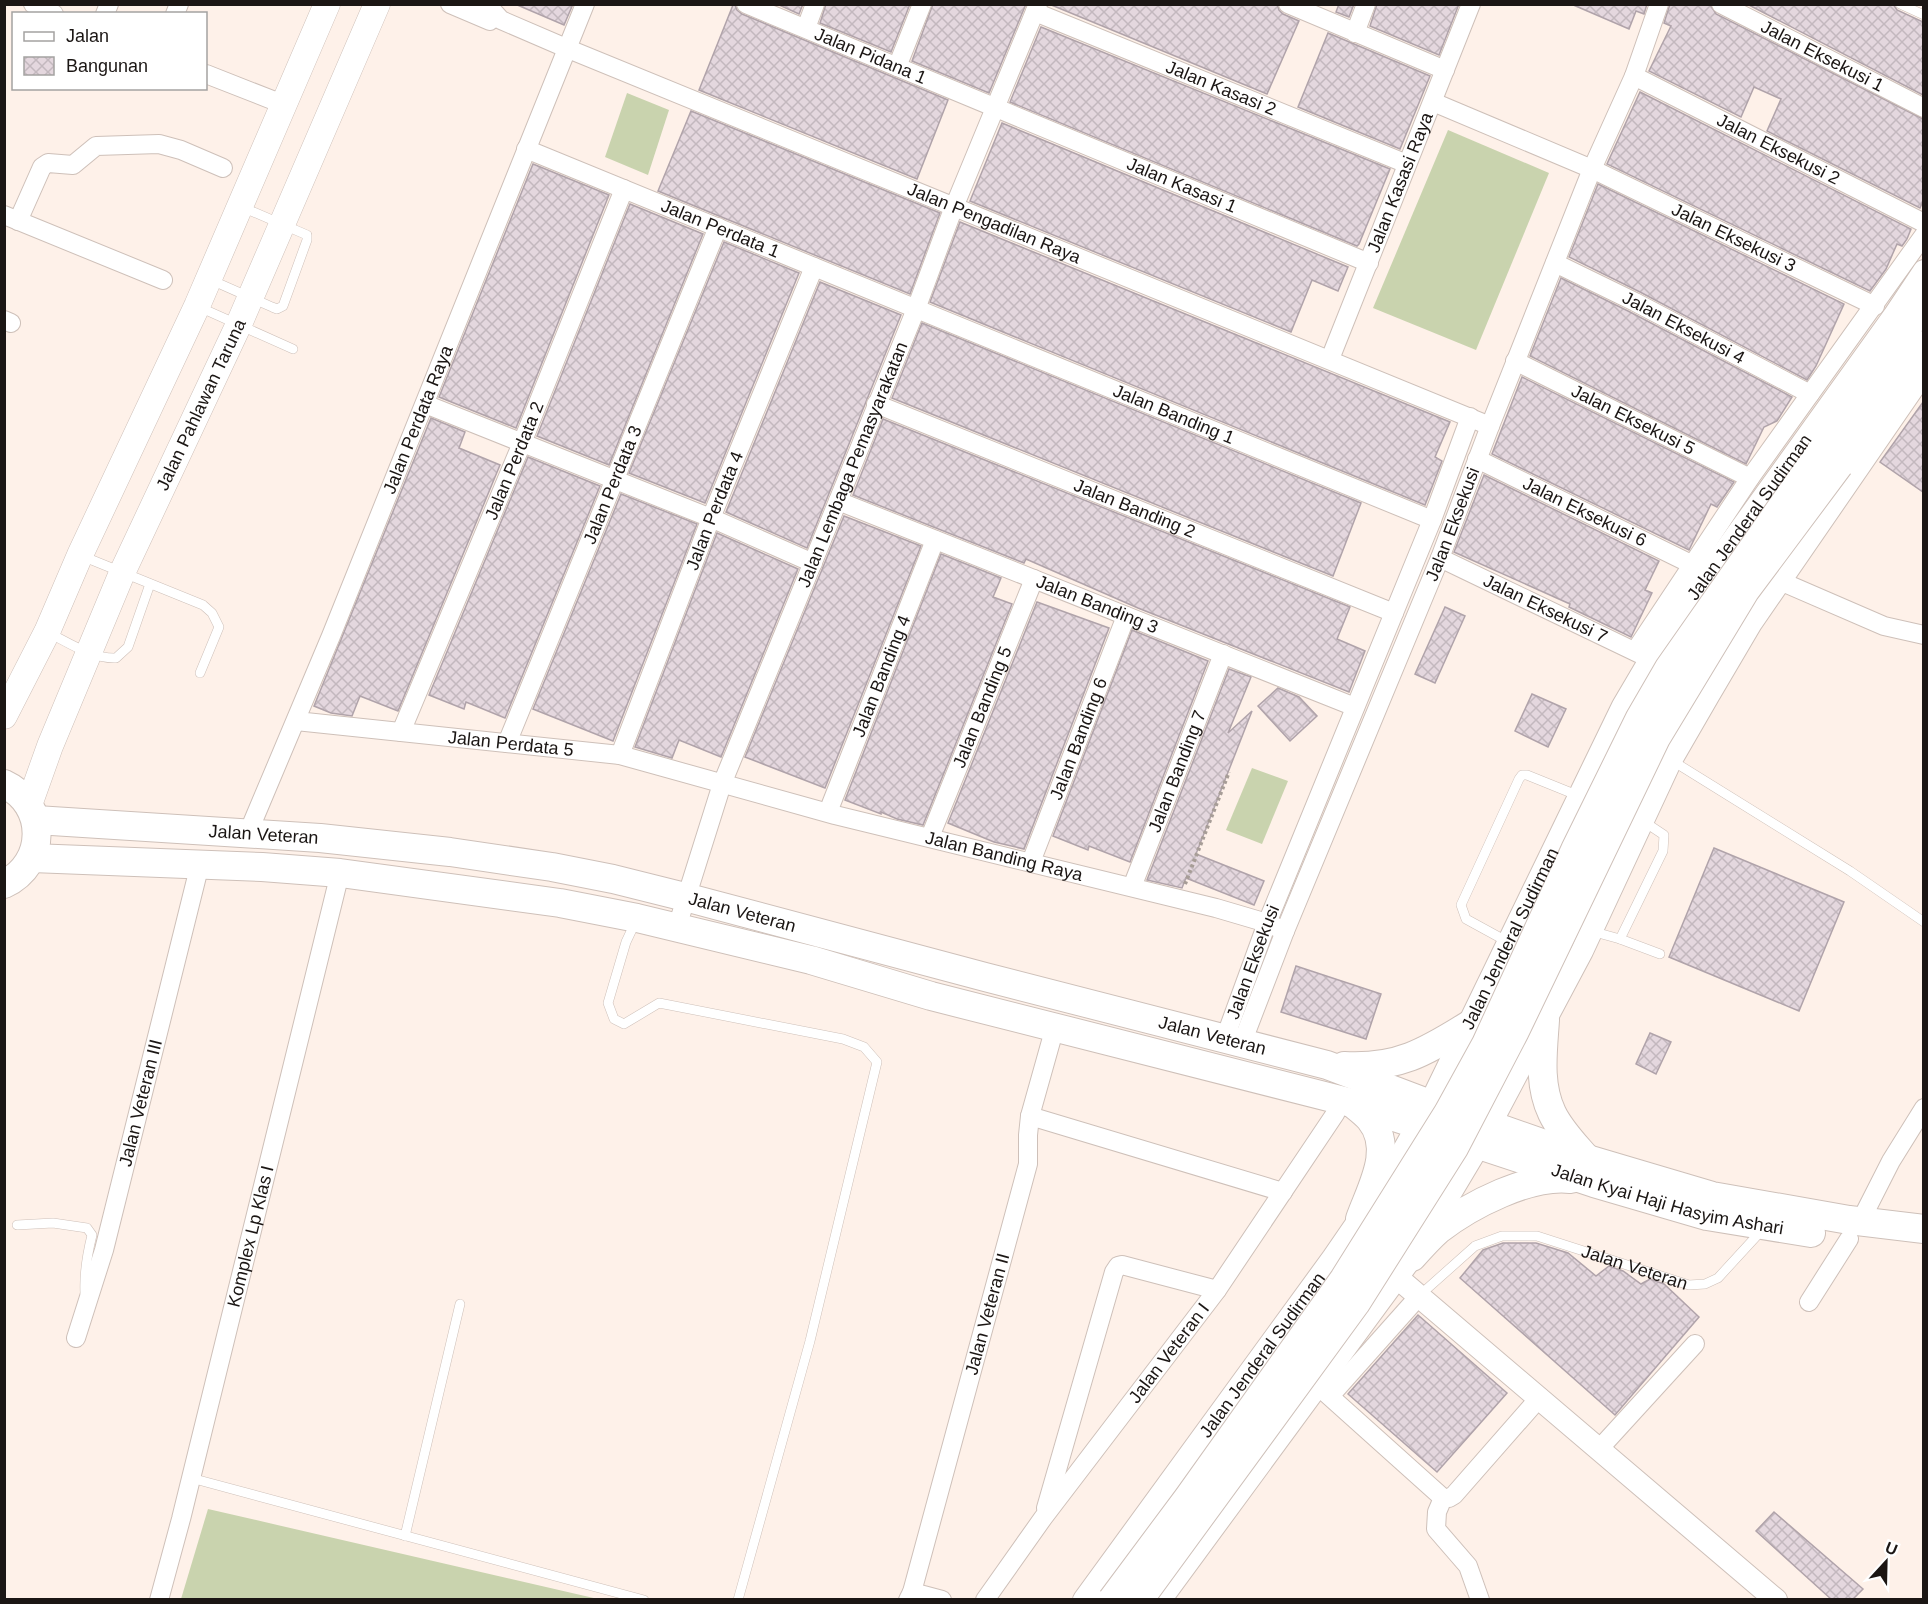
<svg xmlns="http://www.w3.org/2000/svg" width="1928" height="1604" viewBox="0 0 1928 1604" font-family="Arial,sans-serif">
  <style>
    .grass { fill: #c9d3ae }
    .building { fill: url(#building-cross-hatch); stroke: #b0a3aa; stroke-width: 1.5 }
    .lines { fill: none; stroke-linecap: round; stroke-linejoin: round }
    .service-casing { stroke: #cec0b9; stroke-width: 10 }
    .minor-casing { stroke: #cec0b9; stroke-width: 20 }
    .tertiary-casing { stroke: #cec0b9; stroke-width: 24 }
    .secondary-casing { stroke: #cec0b9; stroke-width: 27 }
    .primary-casing { stroke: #cec0b9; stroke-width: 30 }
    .path { stroke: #a79d97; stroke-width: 4; stroke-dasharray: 3 3; stroke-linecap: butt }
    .service { stroke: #fff; stroke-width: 9 }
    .minor { stroke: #fff; stroke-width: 18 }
    .tertiary { stroke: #fff; stroke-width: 22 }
    .secondary { stroke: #fff; stroke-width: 26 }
    .primary { stroke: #fff; stroke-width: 28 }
    .primary-bridge-casing { stroke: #cec0b9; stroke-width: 30; stroke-linecap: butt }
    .primary-bridge { stroke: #fff; stroke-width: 28 }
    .labels { text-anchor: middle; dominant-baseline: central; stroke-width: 4.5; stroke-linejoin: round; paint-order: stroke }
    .street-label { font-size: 18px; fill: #1b1614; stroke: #fff }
  </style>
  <defs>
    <pattern id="building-cross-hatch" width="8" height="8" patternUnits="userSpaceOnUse" patternTransform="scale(1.5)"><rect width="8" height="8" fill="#e4d7de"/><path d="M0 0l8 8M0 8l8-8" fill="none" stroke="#c3b8be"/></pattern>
  </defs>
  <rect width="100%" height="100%" fill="#fef1e9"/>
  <g class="grass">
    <polygon points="627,93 669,110 648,175 605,157"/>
    <polygon points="1448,130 1549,173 1476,350 1373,308"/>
    <polygon points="1252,768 1288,781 1262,844 1226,830"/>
    <polygon points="208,1509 598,1599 181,1599"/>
  </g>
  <g class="building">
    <polygon points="515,4 573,4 564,25"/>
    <polygon points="777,4 803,4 799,14"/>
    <polygon points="826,4 910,4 891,52 820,23"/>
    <polygon points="933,4 1026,4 989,93 912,61"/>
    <polygon points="1049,4 1277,4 1279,10 1283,14 1299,21 1267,94"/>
    <polygon points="1339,4 1354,4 1349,17 1336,12"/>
    <polygon points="1377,4 1459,4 1439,55 1370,26"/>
    <polygon points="1571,4 1647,4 1644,14 1636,11 1629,29"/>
    <polygon points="1670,4 1710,4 1716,14 1923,119 1923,201 1920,208 1767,131 1781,99 1754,87 1741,117 1649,71 1671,26 1664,23"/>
    <polygon points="1747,4 1893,4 1897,10 1923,22 1923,95"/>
    <polygon points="733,5 735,5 737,10 742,14 948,100 917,179 699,90"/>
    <polygon points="1041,27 1390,169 1359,244 1357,246 1010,102"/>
    <polygon points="1328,33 1430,76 1400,149 1298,107"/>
    <polygon points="1640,92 1911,229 1907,239 1902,246 1897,244 1886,269 1870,291 1607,164"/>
    <polygon points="691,111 940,213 910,294 658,191"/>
    <polygon points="1002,123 1348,267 1338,291 1312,280 1291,332 970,201"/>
    <polygon points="533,164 609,195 516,428 439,397"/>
    <polygon points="1598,184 1844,304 1816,366 1807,380 1640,292 1569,257"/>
    <polygon points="630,204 703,234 609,465 537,436"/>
    <polygon points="960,222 1450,422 1435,457 1442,461 1425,505 930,302"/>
    <polygon points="724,242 799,273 705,503 629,473"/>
    <polygon points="1561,278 1630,312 1792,397 1777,421 1764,427 1746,464 1530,356"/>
    <polygon points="820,282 901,315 807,548 726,512"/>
    <polygon points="922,323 1361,503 1333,576 892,398"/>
    <polygon points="1522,377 1734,482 1717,507 1711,504 1689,550 1492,454"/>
    <polygon points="1923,402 1923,492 1880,462"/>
    <polygon points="431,418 465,432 459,448 500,465 398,711 360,696 352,716 331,713 314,706"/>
    <polygon points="883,419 1350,607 1337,639 1365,651 1349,692 1138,608 1026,559 1024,563 853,495"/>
    <polygon points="528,457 600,486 505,718 466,702 464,709 429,695"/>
    <polygon points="1484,475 1659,561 1645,590 1652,593 1631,637 1569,607 1570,604 1454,552"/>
    <polygon points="621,494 697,524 613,741 533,709"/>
    <polygon points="844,516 921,546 825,788 745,757"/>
    <polygon points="717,533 798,569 721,757 679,740 672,758 635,747"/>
    <polygon points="941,554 1001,578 993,597 1012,604 923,825 897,819 881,812 881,814 845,800"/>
    <polygon points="1037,602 1109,628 1024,849 994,842 948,823"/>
    <polygon points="1445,607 1465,616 1435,683 1415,674"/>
    <polygon points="1132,630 1208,661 1130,862 1089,846 1088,850 1053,836"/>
    <polygon points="1229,669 1251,677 1228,733 1252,711 1196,854 1264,881 1254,905 1186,878 1182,888 1147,880"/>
    <polygon points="1278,688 1299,697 1317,716 1290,741 1258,706"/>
    <polygon points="1532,694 1566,709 1548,747 1515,731"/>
    <polygon points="1714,848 1844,902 1799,1011 1669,957"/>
    <polygon points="1296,966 1381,994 1366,1039 1281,1012"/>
    <polygon points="1650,1033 1671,1042 1656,1074 1636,1064"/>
    <polygon points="1503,1243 1536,1243 1568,1253 1596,1276 1609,1266 1623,1271 1641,1284 1650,1279 1664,1284 1699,1317 1615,1415 1460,1278 1483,1250"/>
    <polygon points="1418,1315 1507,1393 1437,1472 1348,1394"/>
    <polygon points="1774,1512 1863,1589 1853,1599 1831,1599 1756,1531"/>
  </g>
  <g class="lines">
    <defs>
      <g id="service">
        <polyline points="1900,4 1924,15"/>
        <polyline points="211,280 272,307 277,309 283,306 307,240 307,235 242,207"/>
        <polyline points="199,307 293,349"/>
        <polyline points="82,556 203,605 212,613 219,627 200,673"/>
        <path d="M49,633C69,643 93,659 116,658L128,647L150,584"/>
        <polyline points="1671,760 1850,871 1924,922"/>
        <polyline points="635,923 626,942 608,1003 614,1019 624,1024 659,1003 843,1039 864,1047 877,1062 810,1341 738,1600"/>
        <polyline points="1591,931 1620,939 1663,851 1664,835 1643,821"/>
        <polyline points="1620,939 1660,954"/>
        <polyline points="1508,942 1466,919 1461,905 1519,779 1522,775 1527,775 1579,796"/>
        <path d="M17,1225L53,1223L87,1228L92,1235C87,1255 84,1273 85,1293"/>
        <path id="s1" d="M1420,1295L1475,1246L1502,1236H1537L1689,1285L1705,1284L1718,1278L1763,1229"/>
        <polyline points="191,1478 644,1600"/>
        <polyline points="405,1536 460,1304"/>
      </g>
      <g id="minor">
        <polyline points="33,4 54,14"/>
        <polyline points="450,4 490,21"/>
        <path id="s2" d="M478,4L492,10L501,20L566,48L1490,426"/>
        <path id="s3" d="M746,4L1369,263"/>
        <polyline points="1288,4 1445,70"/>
        <path id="s4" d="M1721,4L1924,108"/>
        <path id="s5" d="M1035,12L1407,164"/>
        <polyline points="105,14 109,4"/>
        <polyline points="175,14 179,4"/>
        <polyline points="806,28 815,4"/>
        <polyline points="1355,33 1366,4"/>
        <polyline points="897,67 922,4"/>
        <polyline points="206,74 285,105"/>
        <path id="s6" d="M1634,76L1924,223"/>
        <path id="s7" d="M1433,102L1592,169L1875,306"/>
        <path id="s8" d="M526,149L1432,520"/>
        <polyline points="4,215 163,280"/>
        <polyline points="18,221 42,167 48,163 73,165 96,146 159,144 181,150 223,168"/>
        <path id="s9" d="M1555,263L1635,302L1810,394"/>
        <polyline points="4,320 11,323"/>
        <path id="s10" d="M1330,359L1471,4"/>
        <path id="s11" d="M1515,361L1750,478"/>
        <polyline points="425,404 711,518 813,563"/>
        <path id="s12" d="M876,404L1394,613"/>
        <path id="s13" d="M1477,459L1691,564"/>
        <path id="s14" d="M838,501L1355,707"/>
        <path id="s15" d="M1440,558L1644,656"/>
        <polyline points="1780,581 1884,626 1924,635"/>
        <polyline points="1635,651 1750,478 1924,235"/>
        <path id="s16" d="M296,721L620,755L835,815L1216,908L1267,923L1285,931"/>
        <path id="s17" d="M401,732L522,443L624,189"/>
        <path id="s18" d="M507,743L718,227"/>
        <path id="s19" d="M620,755L711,518L814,267"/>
        <path id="s20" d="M828,812L935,540"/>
        <path id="s21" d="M248,833L331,636L585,4"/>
        <path id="s22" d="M930,837L1034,579"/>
        <path id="s23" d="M1031,862L1126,616"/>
        <path id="s24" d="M1132,887L1223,654"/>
        <path id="s25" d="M677,927L722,784L838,501L916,309L952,212L1038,4"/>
        <path id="s26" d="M1225,1038L1267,923L1432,520L1470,417"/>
        <path id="s27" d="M1242,1043L1285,931L1440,558L1490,426L1592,169L1634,76L1659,4"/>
        <polyline points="1030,1116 1283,1192"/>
        <polyline points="1860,1222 1891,1161 1924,1108"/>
        <polyline points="1809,1302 1849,1239"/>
        <path id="s28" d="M76,1338L104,1250L200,864"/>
        <polyline points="1317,1385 1443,1498 1449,1498 1454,1495 1540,1397"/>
        <polyline points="1330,1396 1420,1295"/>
        <polyline points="1600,1448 1695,1344"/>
        <polyline points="1443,1498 1437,1512 1436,1529 1468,1566 1480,1600"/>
        <polyline points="1046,1508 1114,1272 1118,1266 1122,1265 1217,1290"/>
        <polyline points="912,1592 942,1600"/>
        <path id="s29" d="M159,1600L181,1519L340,873"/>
        <path id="s30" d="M908,1600L912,1592L1028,1164V1135L1030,1116L1055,1027"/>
        <path id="s31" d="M985,1600L1043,1518L1217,1290L1335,1114L1342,1100"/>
      </g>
      <g id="tertiary">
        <polyline points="1386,1268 1776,1600"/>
        <path id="s32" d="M1084,1600L1333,1258L1388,1178L1430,1104L1623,706L1666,633L1894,316L1924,271"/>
        <polyline points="1160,1600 1412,1257 1479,1145 1582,951 1671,760 1708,696 1751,623 1924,372"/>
      </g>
      <g id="secondary">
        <polyline points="4,716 47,632 80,555 197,306 327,4"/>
        <path id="s33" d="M29,805L50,746L122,573L239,324L377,4"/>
      </g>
      <g id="primary">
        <polyline points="1821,451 1924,303"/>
        <polyline points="1839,465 1924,345"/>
        <path d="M4,784C48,804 47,864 4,884"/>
        <path id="s34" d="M36,820L320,838L450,852L552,867L613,879L685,897L985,977L1327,1065L1430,1104L1587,1159L1712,1196L1849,1220L1924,1229"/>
        <path id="s35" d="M32,858L262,867L340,873L560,903L637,918L811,960L931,996L1352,1103L1594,1183L1707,1216L1811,1233"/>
        <path d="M1545,1020C1543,1051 1538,1084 1552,1113C1560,1130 1574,1144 1586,1158"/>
        <path d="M1344,1066C1397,1069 1426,1052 1469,1025"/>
        <path d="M1352,1103C1358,1108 1365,1113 1370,1119C1395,1149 1371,1188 1360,1219"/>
        <path d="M1412,1257C1420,1248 1429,1238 1438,1230C1470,1205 1530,1174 1571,1179"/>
      </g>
    </defs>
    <use href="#service" class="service-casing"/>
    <use href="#minor" class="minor-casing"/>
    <use href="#tertiary" class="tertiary-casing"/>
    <use href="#secondary" class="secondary-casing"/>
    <use href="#primary" class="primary-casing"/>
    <polyline class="path" points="1185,884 1229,772"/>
    <use href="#service" class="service"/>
    <use href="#minor" class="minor"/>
    <use href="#tertiary" class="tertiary"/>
    <use href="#secondary" class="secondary"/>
    <use href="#primary" class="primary"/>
    <defs>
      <g id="primary-bridge">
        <polyline points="1112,1600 1188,1498 1344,1279 1448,1113 1486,1044 1575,850 1640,718 1669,668 1821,451"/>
        <polyline points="1139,1600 1356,1303 1454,1148 1515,1031 1656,738 1745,591 1839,465"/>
      </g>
    </defs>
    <use href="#primary-bridge" class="primary-bridge-casing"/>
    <use href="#primary-bridge" class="primary-bridge"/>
  </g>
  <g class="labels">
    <g class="street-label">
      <text stroke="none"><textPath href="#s3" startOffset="135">Jalan Pidana 1</textPath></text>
      <text stroke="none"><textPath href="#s4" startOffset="114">Jalan Eksekusi 1</textPath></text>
      <text stroke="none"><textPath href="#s5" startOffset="201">Jalan Kasasi 2</textPath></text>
      <text stroke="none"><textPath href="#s6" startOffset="162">Jalan Eksekusi 2</textPath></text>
      <text stroke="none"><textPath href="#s10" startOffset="190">Jalan Kasasi Raya</textPath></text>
      <text stroke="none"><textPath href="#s3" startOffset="472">Jalan Kasasi 1</textPath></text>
      <text stroke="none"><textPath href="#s2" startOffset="562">Jalan Pengadilan Raya</textPath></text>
      <text stroke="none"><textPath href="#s8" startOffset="210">Jalan Perdata 1</textPath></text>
      <text stroke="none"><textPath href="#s7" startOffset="330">Jalan Eksekusi 3</textPath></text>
      <text stroke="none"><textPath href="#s9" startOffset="144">Jalan Eksekusi 4</textPath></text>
      <text stroke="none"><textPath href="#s33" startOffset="436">Jalan Pahlawan Taruna</textPath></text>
      <text stroke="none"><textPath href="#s8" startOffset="700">Jalan Banding 1</textPath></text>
      <text stroke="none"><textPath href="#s21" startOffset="447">Jalan Perdata Raya</textPath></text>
      <text stroke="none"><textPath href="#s11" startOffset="132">Jalan Eksekusi 5</textPath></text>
      <text stroke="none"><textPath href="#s17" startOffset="294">Jalan Perdata 2</textPath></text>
      <text stroke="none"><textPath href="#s25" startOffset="495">Jalan Lembaga Pemasyarakatan</textPath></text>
      <text stroke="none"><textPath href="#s18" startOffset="279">Jalan Perdata 3</textPath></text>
      <text stroke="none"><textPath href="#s12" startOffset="279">Jalan Banding 2</textPath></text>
      <text stroke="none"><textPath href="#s19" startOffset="262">Jalan Perdata 4</textPath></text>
      <text stroke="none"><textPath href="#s13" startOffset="120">Jalan Eksekusi 6</textPath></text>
      <text stroke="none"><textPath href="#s32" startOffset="1275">Jalan Jenderal Sudirman</textPath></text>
      <text stroke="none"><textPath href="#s27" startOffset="560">Jalan Eksekusi</textPath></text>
      <text stroke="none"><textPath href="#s14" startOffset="279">Jalan Banding 3</textPath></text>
      <text stroke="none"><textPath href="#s15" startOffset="117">Jalan Eksekusi 7</textPath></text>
      <text stroke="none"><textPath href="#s20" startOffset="146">Jalan Banding 4</textPath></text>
      <text stroke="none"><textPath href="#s22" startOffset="140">Jalan Banding 5</textPath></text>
      <text stroke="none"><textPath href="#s23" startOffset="132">Jalan Banding 6</textPath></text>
      <text stroke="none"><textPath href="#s16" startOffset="216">Jalan Perdata 5</textPath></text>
      <text stroke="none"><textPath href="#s24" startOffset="124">Jalan Banding 7</textPath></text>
      <text stroke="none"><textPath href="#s34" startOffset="228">Jalan Veteran</textPath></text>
      <text stroke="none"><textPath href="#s16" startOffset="723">Jalan Banding Raya</textPath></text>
      <text stroke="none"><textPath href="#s34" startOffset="714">Jalan Veteran</textPath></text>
      <text stroke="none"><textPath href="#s32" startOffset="789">Jalan Jenderal Sudirman</textPath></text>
      <text stroke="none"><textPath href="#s26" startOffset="81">Jalan Eksekusi</textPath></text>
      <text stroke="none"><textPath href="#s34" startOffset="1200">Jalan Veteran</textPath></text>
      <text stroke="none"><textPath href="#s28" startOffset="244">Jalan Veteran III</textPath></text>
      <text stroke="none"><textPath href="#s35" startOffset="1678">Jalan Kyai Haji Hasyim Ashari</textPath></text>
      <text stroke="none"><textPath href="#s29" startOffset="375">Komplex Lp Klas I</textPath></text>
      <text stroke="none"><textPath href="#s1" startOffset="240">Jalan Veteran</textPath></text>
      <text stroke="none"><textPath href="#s30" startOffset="297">Jalan Veteran II</textPath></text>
      <text stroke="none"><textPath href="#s31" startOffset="308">Jalan Veteran I</textPath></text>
      <text stroke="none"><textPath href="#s32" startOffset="303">Jalan Jenderal Sudirman</textPath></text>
    </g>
  </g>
  <rect width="1928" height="1604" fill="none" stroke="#1b1614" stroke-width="12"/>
  <rect x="12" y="12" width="195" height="78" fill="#ffffff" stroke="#a4a2a1" stroke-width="1.5"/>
  <rect x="24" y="32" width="30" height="9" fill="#ffffff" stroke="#a4a2a1" stroke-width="1.5"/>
  <text x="66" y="42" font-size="18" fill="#1b1614">Jalan</text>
  <rect x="24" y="57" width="30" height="18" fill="url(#building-cross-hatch)" stroke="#a4a2a1" stroke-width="1.5"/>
  <text x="66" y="72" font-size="18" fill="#1b1614">Bangunan</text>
  <g transform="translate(1886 1562) rotate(22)" stroke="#ffffff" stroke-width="4.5" paint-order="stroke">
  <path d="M0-4.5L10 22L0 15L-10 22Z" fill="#1b1614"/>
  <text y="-9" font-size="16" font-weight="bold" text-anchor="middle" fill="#1b1614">U</text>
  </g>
</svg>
